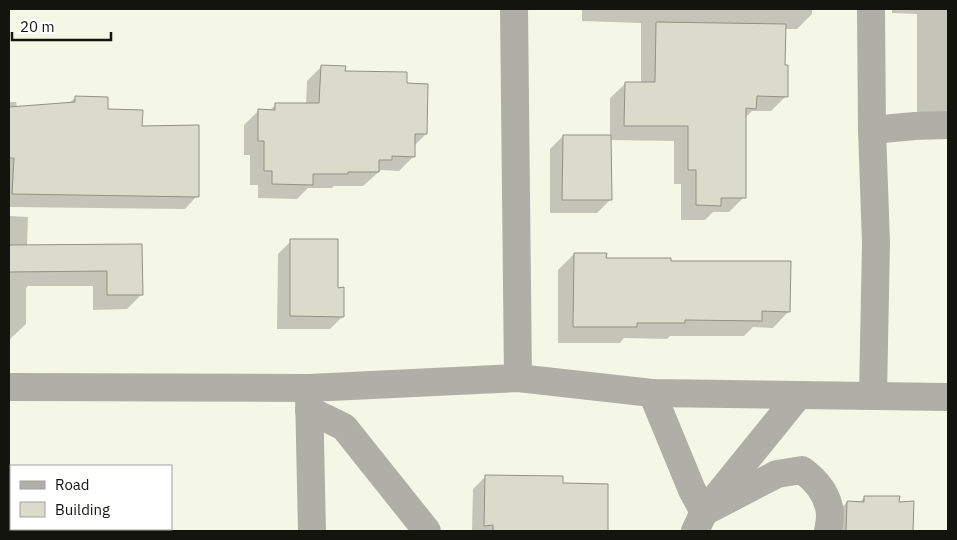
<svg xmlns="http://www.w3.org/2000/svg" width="957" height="540" viewBox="0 0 957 540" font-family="'IBM Plex Sans',sans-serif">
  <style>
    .shadow { fill: #0003 }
    .building { fill: #dadbcb; stroke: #919283 }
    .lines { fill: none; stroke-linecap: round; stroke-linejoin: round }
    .minor { stroke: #afafa8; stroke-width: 28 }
  </style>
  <rect width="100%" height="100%" fill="#f5f7e6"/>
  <g class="shadow">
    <polygon points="582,9 812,9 812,14 797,29 785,29 784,67 786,96 771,111 752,111 745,118 744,197 729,212 713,212 705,220 681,220 681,184 674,184 674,141 610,140 610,200 597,213 550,213 550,149 563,136 610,136 610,98 625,84 641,84 641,23 582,21"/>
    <polygon points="892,9 948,9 948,128 917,125 917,14 892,13"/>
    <polygon points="322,66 344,72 405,84 426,134 414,146 414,156 399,171 381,170 363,186 334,186 332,188 308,188 297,199 258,198 258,185 250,185 250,155 244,155 244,125 259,110 269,111 276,104 306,104 307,81"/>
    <polygon points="76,97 107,110 141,127 197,196 185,209 9,207 9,102 16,102 17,107 69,103"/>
    <polygon points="9,216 28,217 27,246 141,246 142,294 127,309 93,310 93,286 28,286 26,288 26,324 10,339 9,339"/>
    <polygon points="291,241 337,289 343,316 330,329 277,329 278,254"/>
    <polygon points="574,254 605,260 670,262 789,311 773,328 753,327 744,336 670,336 667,339 624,338 620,343 558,343 558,270"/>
    <polygon points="485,477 562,484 607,486 607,531 472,531 473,489"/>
    <polygon points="865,497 898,503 913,503 911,531 834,531 834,516 847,502 859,503"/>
  </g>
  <g class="building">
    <polygon points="656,22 786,24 785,65 788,65 788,97 757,96 756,109 746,108 746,198 721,198 721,206 696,205 696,170 688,170 688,126 624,126 625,82 655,82"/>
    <polygon points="321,65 346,66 345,71 407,72 407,83 428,84 427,134 415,134 415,157 392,156 392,160 379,160 379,172 348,172 348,174 313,174 313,185 272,184 272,171 264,171 264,141 258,141 258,109 275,110 275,103 319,103"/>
    <polygon points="75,96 108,97 108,109 143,110 142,126 199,125 199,197 12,194 14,158 9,158 9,107 75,102"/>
    <polygon points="563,135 611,135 612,200 562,200"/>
    <polygon points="290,239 338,239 338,288 344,287 344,317 290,316"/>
    <polygon points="142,244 143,295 107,295 107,271 9,272 9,245"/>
    <polygon points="574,253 607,253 606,258 671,258 671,261 791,261 790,312 762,311 762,321 685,320 685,323 637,323 637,327 573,327"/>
    <polygon points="485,475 563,476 563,483 608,484 608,531 493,531 493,525 484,526"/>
    <polygon points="864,496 900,496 899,502 914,501 913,531 846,531 847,501 864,502"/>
  </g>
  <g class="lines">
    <g class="minor">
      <polyline points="514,9 518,378"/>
      <polyline points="871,9 872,130 876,243 873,396"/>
      <polyline points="872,130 915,126 948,125"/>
      <polyline points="9,387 309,388 518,378 652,393 948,397"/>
      <path d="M652,393L692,490L704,512L777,474L802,470C817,481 829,496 830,515C830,520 829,526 828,531"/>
      <polyline points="309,394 312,531"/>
      <polyline points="309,410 344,427 427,531"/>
      <polyline points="695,531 704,512 798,396"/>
    </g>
  </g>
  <rect width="957" height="540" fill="none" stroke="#13140e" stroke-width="20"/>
  <rect x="10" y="465" width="162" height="65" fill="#ffffff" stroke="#a1a19f"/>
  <rect x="20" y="481" width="25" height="8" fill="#afafa8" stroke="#a1a19f"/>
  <text x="55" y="490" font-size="15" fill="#13140e">Road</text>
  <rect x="20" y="502" width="25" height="15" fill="#dadbcb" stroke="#a1a19f"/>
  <text x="55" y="515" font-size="15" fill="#13140e">Building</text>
  <path d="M12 32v8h99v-8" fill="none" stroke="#13140e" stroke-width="2.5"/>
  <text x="20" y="32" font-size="15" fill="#13140e" stroke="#ffffff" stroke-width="4" paint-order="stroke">20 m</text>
</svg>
